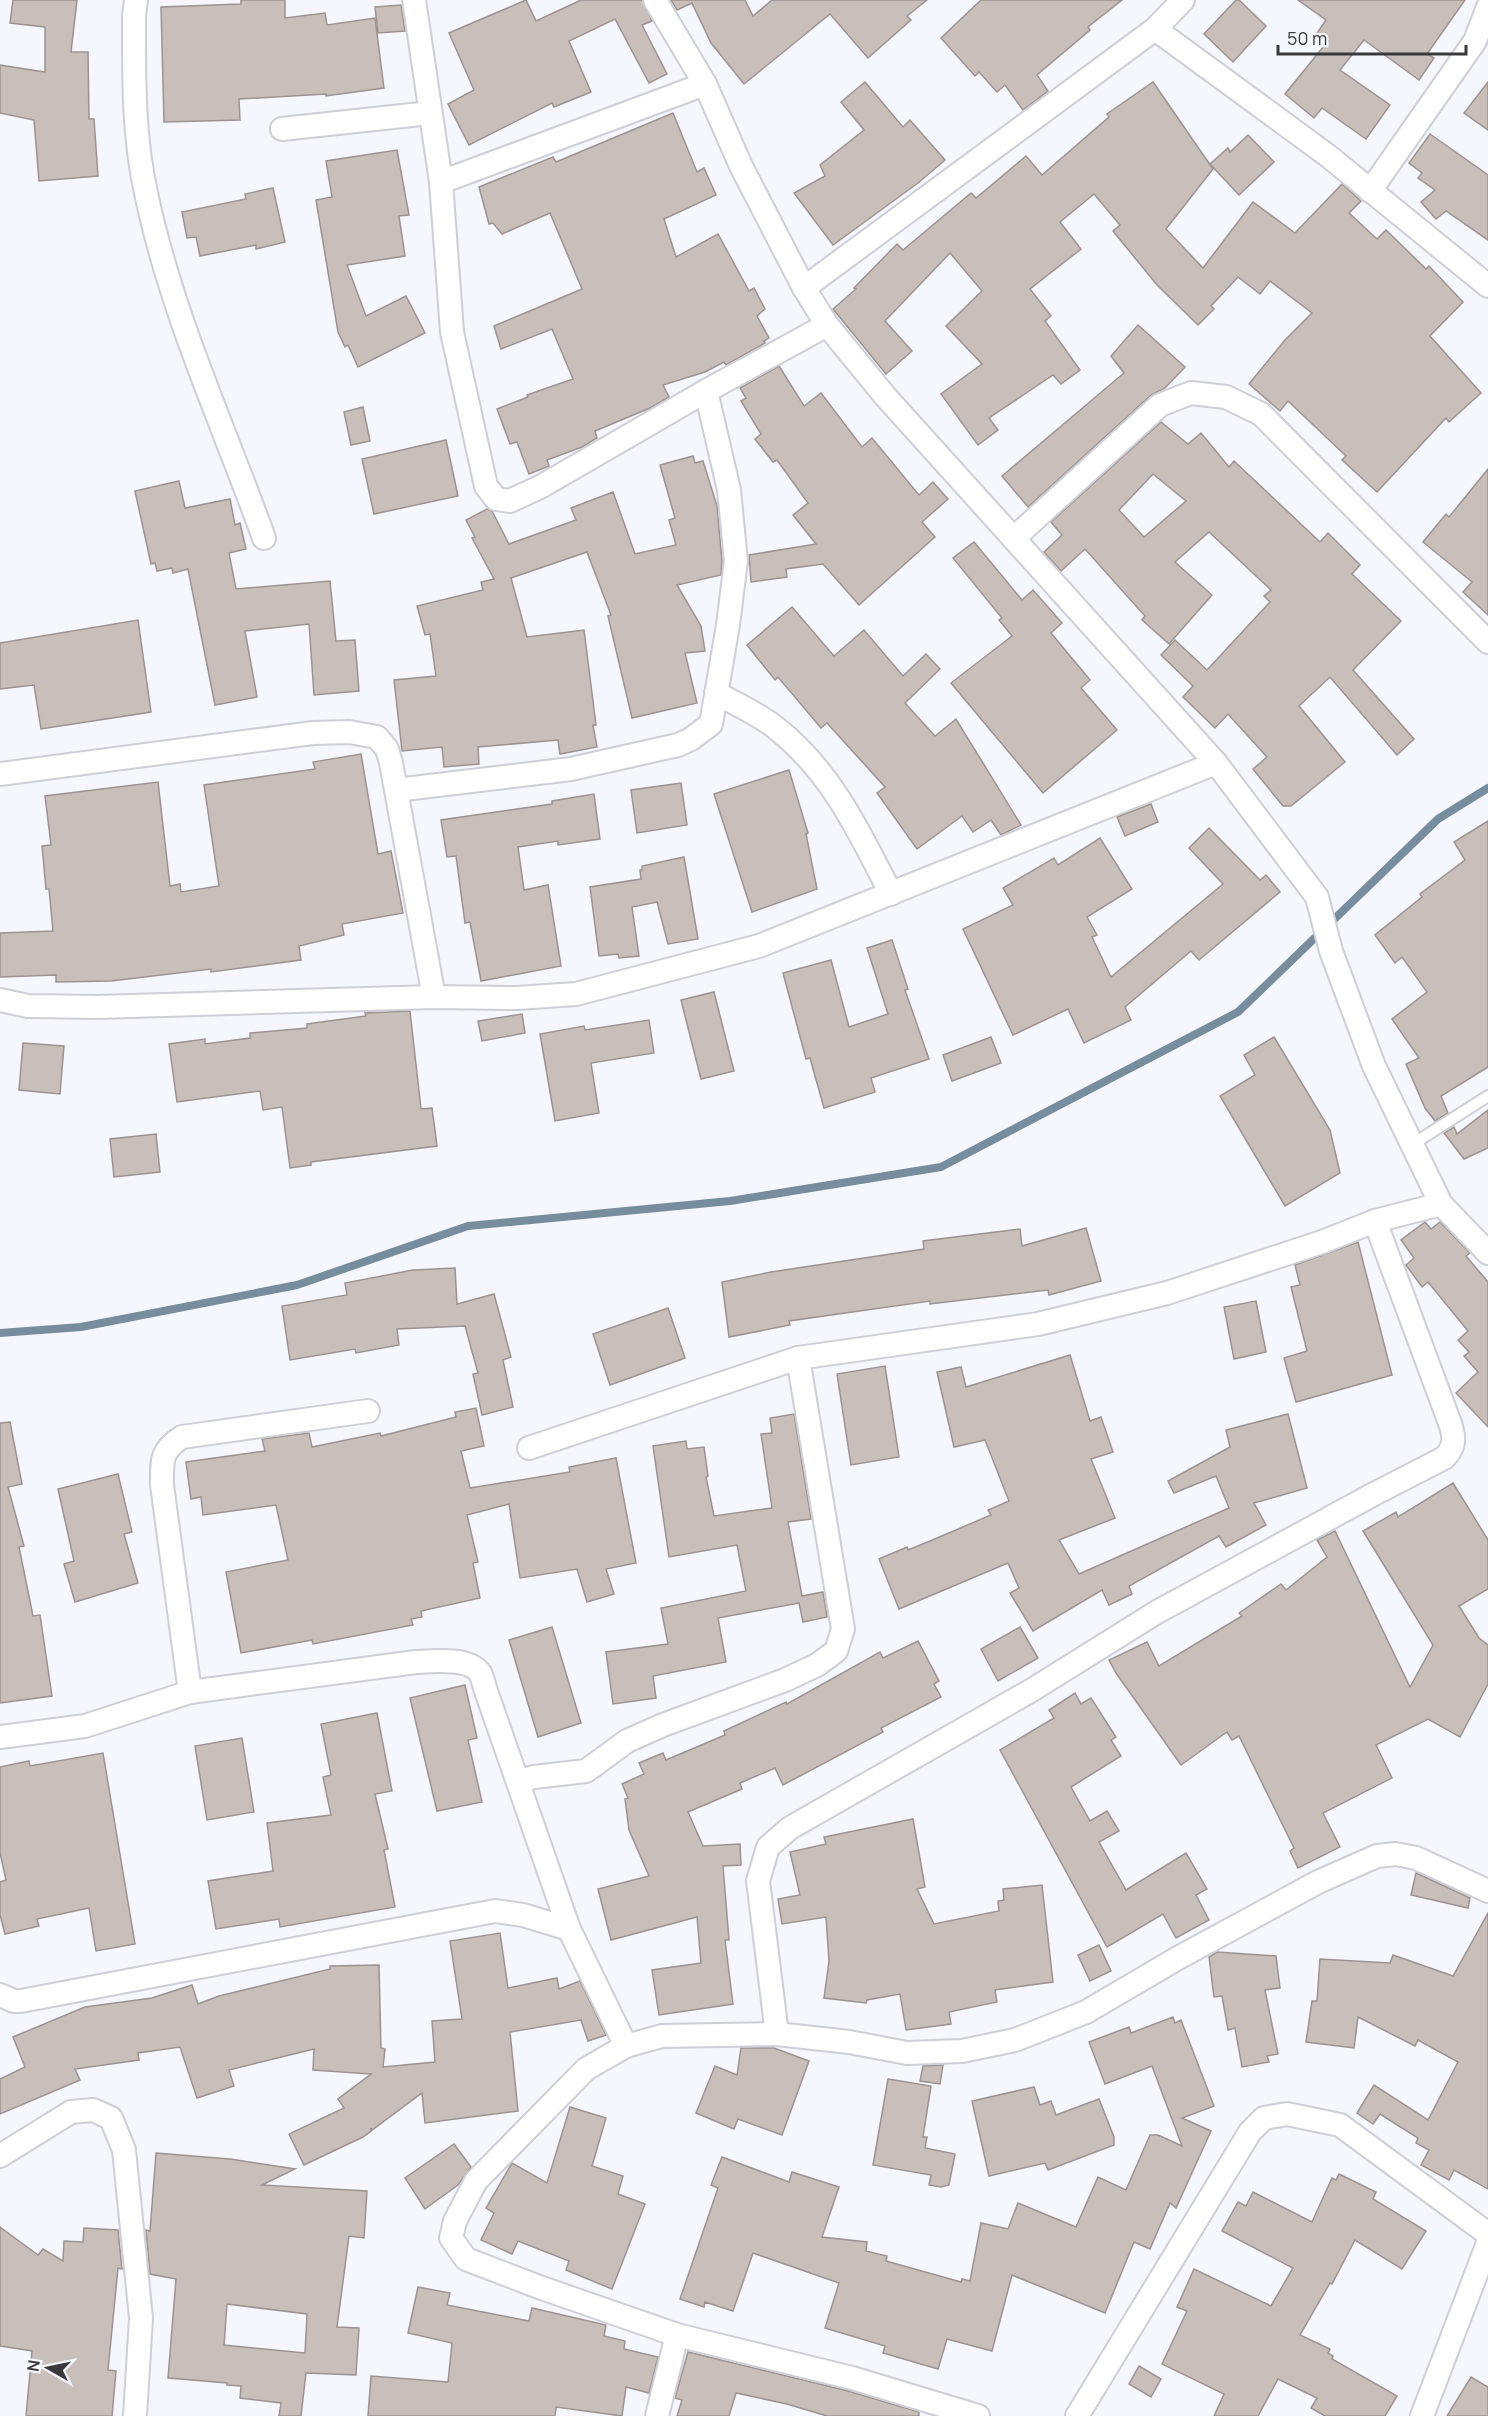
<svg xmlns="http://www.w3.org/2000/svg" width="1488" height="2416" viewBox="0 0 1488 2416" font-family="Manrope,sans-serif">
  <style>
    .lines { fill: none; stroke-linecap: round; stroke-linejoin: round }
    .stream { stroke: #778d9d; stroke-width: 8 }
    .building { fill: #c8bfbb; stroke: #9c9390; stroke-width: 1.5; fill-rule: evenodd }
    .lane-casing { stroke: #ceced6; stroke-width: 14 }
    .street-casing { stroke: #ceced6; stroke-width: 26 }
    .lane { stroke: #fff; stroke-width: 10 }
    .street { stroke: #fff; stroke-width: 22 }
  </style>
  <rect width="100%" height="100%" fill="#f6f6fe"/>
  <g class="lines">
    <polyline class="stream" points="0,1333 81,1327 297,1285 468,1226 730,1201 941,1167 1238,1012 1438,819 1488,788"/>
  </g>
  <g class="building">
    <polygon points="13,0 77,0 71,52 88,52 89,119 94,119 98,176 39,181 34,120 0,113 0,65 45,72 45,27 10,23"/>
    <polygon points="241,0 285,0 285,18 325,13 327,25 375,18 384,88 326,96 326,94 239,99 240,120 164,122 161,7 241,4"/>
    <polygon points="526,0 536,21 581,0 642,0 652,21 642,25 667,74 649,83 615,19 569,41 591,92 554,107 552,103 469,145 448,104 474,90 449,33"/>
    <polygon points="671,0 745,0 753,16 772,0 927,0 907,16 911,20 868,58 830,14 744,84 711,43 692,3 677,10"/>
    <polygon points="981,0 1122,0 1088,27 1090,30 1037,75 1048,91 1023,110 1005,85 997,92 979,72 975,76 941,38"/>
    <polygon points="1236,0 1239,0 1266,26 1233,62 1204,34"/>
    <polygon points="1298,0 1465,0 1427,54 1434,58 1419,80 1364,40 1340,70 1390,105 1366,139 1322,108 1314,118 1285,94 1328,41 1317,33 1326,20"/>
    <polygon points="401,5 405,31 378,33 375,7"/>
    <polygon points="865,82 903,127 910,120 945,160 918,183 833,245 794,193 825,176 820,165 864,130 841,102"/>
    <polygon points="1153,82 1213,169 1166,229 1203,268 1253,202 1295,233 1342,184 1361,201 1349,213 1377,239 1386,230 1426,269 1429,266 1463,302 1430,336 1481,393 1449,422 1446,418 1377,492 1342,460 1346,456 1288,401 1280,411 1249,384 1285,340 1312,313 1270,281 1260,294 1238,277 1211,306 1214,309 1198,325 1157,285 1113,231 1120,225 1094,194 1060,222 1081,249 1030,289 1051,316 1045,321 1080,370 1061,384 1053,375 989,418 998,430 978,445 941,394 982,364 946,326 982,291 950,253 885,321 912,351 886,374 833,309 856,289 854,288 897,244 903,250 971,193 976,198 1026,156 1042,175 1109,117 1107,114"/>
    <polygon points="1488,82 1488,130 1464,113"/>
    <polygon points="673,113 697,172 704,168 716,195 664,219 676,257 718,234 749,291 754,288 765,309 757,316 769,338 764,341 765,343 726,365 724,362 705,372 663,385 669,397 650,408 595,431 597,438 582,447 547,460 549,466 529,474 517,442 510,444 497,409 528,397 527,395 573,379 552,329 501,349 494,326 582,289 550,213 502,234 493,223 489,224 479,187 553,157 556,162"/>
    <polygon points="1430,134 1488,175 1488,240 1446,211 1436,219 1421,202 1435,190 1418,178 1422,173 1409,163"/>
    <polygon points="1248,135 1274,162 1239,195 1210,164 1228,148 1230,152"/>
    <polygon points="397,150 409,215 399,216 405,256 347,265 366,316 406,296 425,333 358,367 348,345 345,347 338,332 316,200 332,197 326,161"/>
    <polygon points="273,188 285,242 256,249 256,245 200,256 196,237 187,238 182,212 246,199 245,194"/>
    <polygon points="1138,325 1185,367 1165,388 1151,395 1028,507 1002,476 1124,373 1111,356"/>
    <polygon points="779,366 804,406 821,393 862,447 872,438 919,495 933,482 948,499 922,522 935,537 859,605 823,564 786,569 787,577 751,582 749,555 816,544 793,515 808,503 777,460 773,462 755,439 761,434 741,401 746,398 740,388"/>
    <polygon points="363,407 370,441 351,445 344,412"/>
    <path d="M1161,422L1188,444L1201,433L1229,467L1234,461L1320,542L1328,533L1360,565L1352,574L1401,621L1353,670L1414,739L1397,755L1330,677L1299,706L1345,762L1291,806H1283L1253,769L1267,757L1228,714L1215,728L1183,697L1193,686L1161,655L1175,640L1207,670L1270,602L1264,596L1271,590L1209,532L1175,562L1212,595L1169,644L1142,620L1145,616L1085,549L1061,571L1044,552L1062,535L1051,522ZM1153,474L1186,501L1144,537L1119,510Z"/>
    <polygon points="446,440 458,496 374,514 362,459"/>
    <polygon points="693,456 695,463 703,461 717,506 722,561 721,575 677,585 701,626 705,651 685,653 697,703 632,718 608,616 611,615 587,552 511,578 527,637 584,630 596,725 593,725 597,747 560,754 558,740 478,747 479,764 444,767 442,747 402,751 394,680 436,676 430,634 425,635 417,606 483,590 481,582 494,579 472,538 475,537 466,520 487,509 492,511 509,544 576,520 571,508 613,492 635,554 676,545 669,520 675,518 660,465"/>
    <polygon points="1488,469 1488,615 1463,592 1472,582 1423,542 1446,514 1449,517"/>
    <polygon points="179,481 185,508 230,499 235,525 240,523 246,549 229,553 236,589 330,581 336,641 355,640 359,691 314,695 309,624 245,631 257,697 215,705 188,569 173,573 172,568 157,571 155,563 151,564 135,491"/>
    <polygon points="974,542 1022,600 1033,590 1062,623 1051,633 1090,680 1081,688 1117,730 1043,793 951,683 1012,636 999,620 1002,618 953,558"/>
    <polygon points="792,607 834,656 864,630 903,676 926,654 940,669 905,703 935,736 956,719 1021,825 1001,835 991,820 973,832 962,816 917,849 877,793 885,787 827,723 821,728 778,677 775,680 747,645"/>
    <polygon points="138,620 151,712 41,729 34,685 0,689 0,643"/>
    <polygon points="361,754 378,854 391,851 403,913 342,924 344,935 299,946 301,960 211,972 211,969 111,981 56,982 56,975 0,977 0,933 53,931 49,889 46,889 42,846 51,845 45,796 158,782 170,886 180,884 181,892 219,886 204,785 315,769 313,762"/>
    <polygon points="789,770 808,833 806,834 817,889 752,912 714,794"/>
    <polygon points="681,783 687,825 637,833 631,790"/>
    <polygon points="594,794 600,839 558,845 558,841 518,847 524,890 548,885 561,966 481,981 470,922 465,923 456,856 447,857 441,820 552,804 552,801"/>
    <polygon points="1151,804 1158,822 1125,836 1117,817"/>
    <polygon points="1488,821 1488,1067 1441,1096 1448,1113 1435,1121 1425,1108 1406,1064 1419,1058 1392,1019 1427,992 1402,957 1395,963 1375,935 1422,897 1420,894 1465,860 1454,842"/>
    <polygon points="1209,828 1260,880 1266,875 1280,892 1199,960 1191,951 1125,1007 1131,1020 1084,1043 1068,1009 1013,1035 963,929 1013,905 1003,888 1054,858 1058,865 1100,838 1132,889 1087,917 1097,935 1092,937 1111,977 1223,884 1189,848"/>
    <polygon points="684,857 698,939 668,944 657,902 632,907 639,956 619,958 618,954 599,956 590,887 641,879 640,870 642,870 642,866"/>
    <polygon points="892,940 908,989 905,990 929,1059 871,1078 875,1092 824,1108 810,1058 806,1059 783,973 831,960 849,1027 888,1014 867,948"/>
    <polygon points="714,992 734,1071 701,1079 681,1000"/>
    <polygon points="410,1011 421,1109 432,1108 437,1146 311,1162 311,1165 290,1168 282,1107 263,1110 260,1091 177,1102 169,1044 205,1039 205,1044 250,1038 250,1033 307,1028 307,1024 366,1016 365,1013"/>
    <polygon points="522,1014 525,1033 482,1041 478,1021"/>
    <polygon points="649,1020 654,1053 591,1063 599,1113 555,1121 540,1034 584,1026 585,1030"/>
    <polygon points="991,1037 1001,1063 952,1081 943,1055"/>
    <polygon points="1274,1037 1330,1130 1340,1173 1285,1206 1220,1096 1255,1075 1244,1055"/>
    <polygon points="23,1043 64,1046 60,1094 19,1090"/>
    <polygon points="1488,1110 1488,1148 1464,1159 1444,1133 1454,1127 1457,1134"/>
    <polygon points="156,1134 160,1172 114,1177 110,1139"/>
    <polygon points="1425,1222 1431,1229 1440,1222 1470,1253 1466,1256 1488,1282 1488,1427 1456,1393 1478,1372 1464,1356 1469,1352 1458,1340 1468,1331 1428,1282 1422,1287 1406,1265 1414,1258 1401,1240"/>
    <polygon points="1086,1228 1101,1281 1049,1295 1048,1290 930,1304 930,1301 789,1321 790,1325 729,1337 722,1282 771,1272 924,1249 923,1241 1020,1229 1022,1246"/>
    <polygon points="1358,1242 1392,1375 1296,1402 1284,1358 1307,1351 1291,1287 1300,1285 1295,1265"/>
    <polygon points="455,1268 457,1304 494,1294 511,1357 503,1360 513,1407 482,1415 473,1374 478,1373 465,1326 397,1329 399,1345 356,1353 355,1349 290,1360 282,1306 347,1295 345,1283 413,1270"/>
    <polygon points="1256,1301 1266,1352 1234,1359 1224,1307"/>
    <polygon points="668,1308 685,1358 610,1385 593,1334"/>
    <polygon points="1070,1355 1090,1421 1101,1417 1113,1452 1091,1459 1115,1518 1059,1540 1079,1574 1229,1508 1216,1476 1174,1493 1168,1481 1230,1447 1226,1430 1288,1414 1307,1488 1254,1503 1266,1525 1226,1547 1219,1536 1129,1586 1132,1594 1109,1605 1102,1590 1033,1631 1010,1593 1019,1588 1008,1563 899,1609 879,1559 907,1547 908,1550 930,1541 991,1515 988,1510 1009,1501 985,1440 954,1447 937,1372 961,1367 966,1387"/>
    <polygon points="885,1366 899,1457 851,1465 837,1374"/>
    <polygon points="476,1408 484,1446 461,1451 470,1488 570,1472 569,1467 616,1458 636,1563 606,1569 614,1594 587,1602 577,1569 520,1578 509,1504 467,1515 478,1562 473,1563 480,1598 421,1611 422,1617 411,1619 413,1625 313,1644 312,1640 241,1653 226,1572 288,1560 276,1505 203,1515 201,1497 191,1499 186,1462 265,1451 262,1439 309,1433 312,1447 380,1433 381,1436 456,1417 455,1412"/>
    <polygon points="794,1414 811,1519 788,1522 802,1596 823,1592 827,1617 803,1622 799,1603 718,1618 726,1662 653,1676 656,1698 613,1704 606,1652 668,1644 661,1608 746,1591 737,1545 669,1557 653,1446 686,1441 687,1449 704,1447 708,1476 706,1477 714,1516 772,1508 761,1434 772,1433 770,1418"/>
    <polygon points="10,1422 22,1484 8,1487 24,1546 19,1547 33,1616 40,1615 52,1696 0,1703 0,1423"/>
    <polygon points="118,1474 132,1532 124,1534 138,1583 75,1602 64,1564 74,1561 58,1489"/>
    <polygon points="1453,1483 1488,1540 1488,1589 1459,1606 1479,1638 1488,1645 1488,1684 1460,1737 1428,1719 1376,1745 1392,1778 1323,1813 1340,1847 1298,1868 1290,1851 1294,1848 1239,1736 1232,1740 1227,1732 1181,1765 1116,1673 1109,1660 1147,1642 1159,1666 1242,1616 1239,1613 1281,1584 1286,1590 1327,1557 1317,1540 1335,1531 1410,1687 1433,1645 1363,1531 1396,1512 1398,1517"/>
    <polygon points="552,1627 581,1723 538,1737 509,1640"/>
    <polygon points="1020,1627 1038,1658 998,1681 981,1649"/>
    <polygon points="918,1641 939,1681 934,1684 941,1697 881,1728 883,1732 783,1785 775,1768 740,1783 742,1789 688,1812 703,1846 740,1844 741,1865 723,1866 729,1940 725,1940 733,2004 659,2015 652,1970 701,1963 697,1917 611,1940 598,1889 649,1876 629,1830 625,1799 628,1798 622,1784 644,1774 639,1763 663,1753 666,1760 725,1735 724,1731 786,1702 787,1704 880,1652 883,1658"/>
    <polygon points="465,1685 477,1738 468,1740 482,1802 437,1811 410,1698"/>
    <polygon points="1075,1693 1081,1704 1091,1698 1116,1737 1111,1740 1121,1756 1071,1787 1090,1821 1107,1811 1119,1831 1099,1842 1126,1890 1186,1853 1207,1889 1196,1895 1209,1920 1176,1938 1163,1914 1107,1947 1000,1750 1054,1718 1049,1710"/>
    <polygon points="377,1713 392,1791 375,1794 388,1849 384,1850 395,1907 280,1927 279,1919 216,1929 208,1881 273,1871 267,1823 331,1815 323,1777 331,1775 321,1724"/>
    <polygon points="242,1738 254,1812 207,1820 195,1746"/>
    <polygon points="103,1753 135,1944 96,1951 89,1908 37,1919 39,1926 5,1934 0,1915 0,1882 6,1880 0,1853 0,1767 29,1761 30,1766"/>
    <polygon points="913,1819 925,1887 917,1889 934,1924 999,1911 998,1901 1004,1900 1003,1889 1042,1885 1053,1982 995,1990 997,2002 949,2012 951,2024 906,2030 900,1994 867,2000 866,2003 824,1998 829,1961 826,1917 782,1924 778,1899 800,1895 790,1852 826,1844 824,1837"/>
    <polygon points="1416,1873 1470,1898 1468,1908 1411,1895"/>
    <polygon points="1488,1913 1488,2189 1454,2170 1449,2180 1421,2165 1429,2150 1416,2143 1418,2138 1380,2114 1373,2124 1357,2113 1374,2085 1428,2120 1458,2062 1418,2040 1415,2046 1358,2017 1354,2048 1306,2042 1312,2001 1317,2001 1320,1959 1390,1963 1393,1955 1453,1976"/>
    <polygon points="500,1933 508,1988 557,1978 559,1989 580,1981 606,2035 588,2041 581,2020 510,2032 518,2111 425,2123 422,2093 372,2130 371,2128 371,2131 363,2137 304,2165 289,2134 344,2108 338,2099 371,2074 313,2070 314,2049 229,2070 234,2086 197,2098 180,2047 138,2053 139,2060 75,2069 80,2080 0,2114 0,2079 25,2067 13,2037 85,2007 152,1998 192,1985 198,2004 219,1996 330,1969 330,1966 379,1965 381,2048 385,2049 383,2067 435,2062 432,2021 462,2019 450,1941"/>
    <polygon points="1099,1945 1111,1971 1090,1981 1078,1955"/>
    <polygon points="1217,1952 1276,1956 1280,1988 1265,1990 1278,2054 1267,2056 1269,2062 1242,2067 1235,2028 1228,2030 1222,1996 1214,1997 1209,1957"/>
    <polygon points="1173,2017 1175,2023 1181,2020 1214,2106 1182,2118 1211,2131 1176,2208 1170,2203 1150,2249 1134,2242 1105,2313 1012,2275 992,2351 947,2339 938,2369 883,2353 885,2346 825,2328 839,2283 753,2253 733,2311 705,2302 704,2307 680,2299 718,2188 711,2185 722,2157 789,2182 792,2172 839,2187 822,2237 867,2242 866,2251 887,2256 886,2261 961,2282 962,2279 970,2281 981,2223 1008,2229 1018,2203 1076,2227 1098,2177 1126,2190 1150,2135 1158,2135 1182,2146 1152,2066 1105,2084 1089,2042 1129,2027 1131,2033"/>
    <polygon points="741,2048 774,2048 809,2061 782,2135 738,2119 734,2129 696,2113 715,2066 737,2075"/>
    <polygon points="943,2065 940,2084 920,2081 923,2066"/>
    <polygon points="888,2079 931,2086 923,2137 927,2137 925,2148 955,2154 949,2185 941,2187 929,2185 931,2175 873,2165"/>
    <polygon points="1034,2087 1040,2105 1051,2101 1056,2115 1099,2099 1114,2137 1114,2145 1048,2170 1045,2163 989,2176 972,2101"/>
    <polygon points="570,2107 606,2118 592,2166 623,2176 618,2194 645,2204 612,2289 566,2270 569,2261 518,2241 512,2254 481,2240 494,2213 486,2208 512,2163 547,2183"/>
    <polygon points="454,2144 471,2167 458,2185 425,2209 405,2178"/>
    <path d="M156,2153L230,2159L295,2169L262,2185L367,2191L364,2238L349,2236L337,2327L359,2328L356,2375L306,2373L301,2416H279L281,2403L240,2398L241,2386L227,2385V2383L168,2378L176,2279L150,2274L146,2230L150,2231ZM227,2304L307,2314L305,2353L224,2345Z"/>
    <polygon points="1339,2174 1376,2192 1373,2199 1426,2231 1402,2269 1355,2240 1332,2284 1330,2283 1300,2335 1330,2349 1328,2353 1333,2356 1332,2359 1397,2396 1385,2416 1325,2416 1311,2408 1317,2398 1278,2379 1258,2416 1214,2416 1224,2394 1162,2364 1187,2311 1177,2307 1194,2269 1271,2306 1293,2268 1222,2231 1238,2202 1246,2206 1253,2192 1312,2222 1332,2178 1336,2180"/>
    <polygon points="0,2227 38,2255 43,2249 63,2261 64,2241 83,2242 84,2228 118,2230 122,2269 118,2268 108,2370 116,2371 112,2416 26,2416 32,2351 0,2346"/>
    <polygon points="418,2287 450,2293 447,2305 529,2321 532,2308 606,2325 604,2336 625,2341 624,2349 658,2357 649,2393 626,2387 622,2416 556,2407 555,2416 368,2416 371,2376 448,2382 452,2343 408,2333"/>
    <polygon points="688,2352 848,2391 919,2412 919,2416 827,2416 787,2404 736,2393 729,2416 677,2416 682,2400 675,2398"/>
    <polygon points="1139,2366 1161,2379 1151,2397 1129,2384"/>
    <polygon points="1471,2377 1488,2387 1488,2416 1447,2416"/>
  </g>
  <g class="lines">
    <defs>
      <polyline id="lane" points="1413,1144 1488,1096"/>
      <g id="street">
        <path d="M136,0L134,16C134,76 133,134 146,193C171,313 223,424 264,538"/>
        <polyline points="414,0 441,182 705,84"/>
        <polyline points="655,0 705,84 741,166 804,288 827,325 885,396 1216,763 1317,897 1331,951 1374,1066 1441,1204 1488,1253"/>
        <polyline points="1155,29 1327,155 1488,286"/>
        <polyline points="282,129 430,113"/>
        <polyline points="441,182 452,332 486,486 496,499 510,501 542,486 706,391 827,325"/>
        <polyline points="1370,191 1475,41 1488,7"/>
        <polyline points="804,288 1155,29 1183,0"/>
        <polyline points="1014,538 1160,405 1191,393 1226,397 1261,414 1488,642"/>
        <path d="M716,693C736,704 759,714 776,728C831,771 860,833 891,894"/>
        <polyline points="0,774 313,733 349,732 377,737 387,749 391,763 434,997"/>
        <polyline points="396,790 571,769 678,745 691,739 711,724 728,625 736,561 729,490 706,391"/>
        <polyline points="0,1000 28,1006 97,1007 434,997 517,998 576,994 759,946 1216,763"/>
        <polyline points="529,1448 798,1358 1038,1324 1167,1293 1322,1242 1375,1221 1441,1204"/>
        <path d="M190,1692L162,1485C162,1461 160,1451 182,1437L368,1411"/>
        <path d="M0,1737L85,1726L190,1692L416,1662C433,1661 469,1657 480,1673C483,1678 484,1686 486,1691L569,1929L626,2046"/>
        <polyline points="518,1782 534,1777 586,1771 627,1741 663,1725 785,1680 817,1665 836,1651 843,1629 798,1358"/>
        <polyline points="0,1995 14,2001 21,2001 495,1911 523,1915 569,1929"/>
        <path d="M777,2034L758,1881L768,1847L790,1828L1032,1690L1157,1612L1374,1494L1444,1458C1454,1448 1455,1440 1451,1426L1375,1221"/>
        <polyline points="0,2156 71,2112 93,2110 111,2118 124,2150 141,2318 135,2416"/>
        <polyline points="657,2416 677,2335"/>
        <polyline points="978,2416 852,2378 677,2335 539,2287 466,2259 451,2238 455,2221 476,2181 586,2069 626,2046 662,2036 777,2034 849,2042 907,2053 962,2051 1015,2040 1086,2012 1178,1958 1318,1882 1377,1856 1396,1854 1416,1858 1488,1891"/>
        <polyline points="1077,2416 1250,2132 1264,2118 1287,2114 1340,2125 1488,2234"/>
        <polyline points="1422,2416 1488,2243"/>
      </g>
    </defs>
    <use href="#lane" class="lane-casing"/>
    <use href="#street" class="street-casing"/>
    <use href="#lane" class="lane"/>
    <use href="#street" class="street"/>
  </g>
  <g transform="translate(48 2368) rotate(279)" stroke="#f6f6fe" stroke-width="4.5" paint-order="stroke">
  <path d="M0-4.5L10 22L0 15L-10 22Z" fill="#39393c"/>
  <text y="-9" font-size="16" font-weight="bold" text-anchor="middle" fill="#39393c">N</text>
  </g>
  <path d="M1278 45v9h188v-9" fill="none" stroke="#39393c" stroke-width="3"/>
  <text x="1287" y="45" font-size="18" fill="#39393c" stroke="#f6f6fe" stroke-width="4.5" paint-order="stroke">50 m</text>
</svg>
